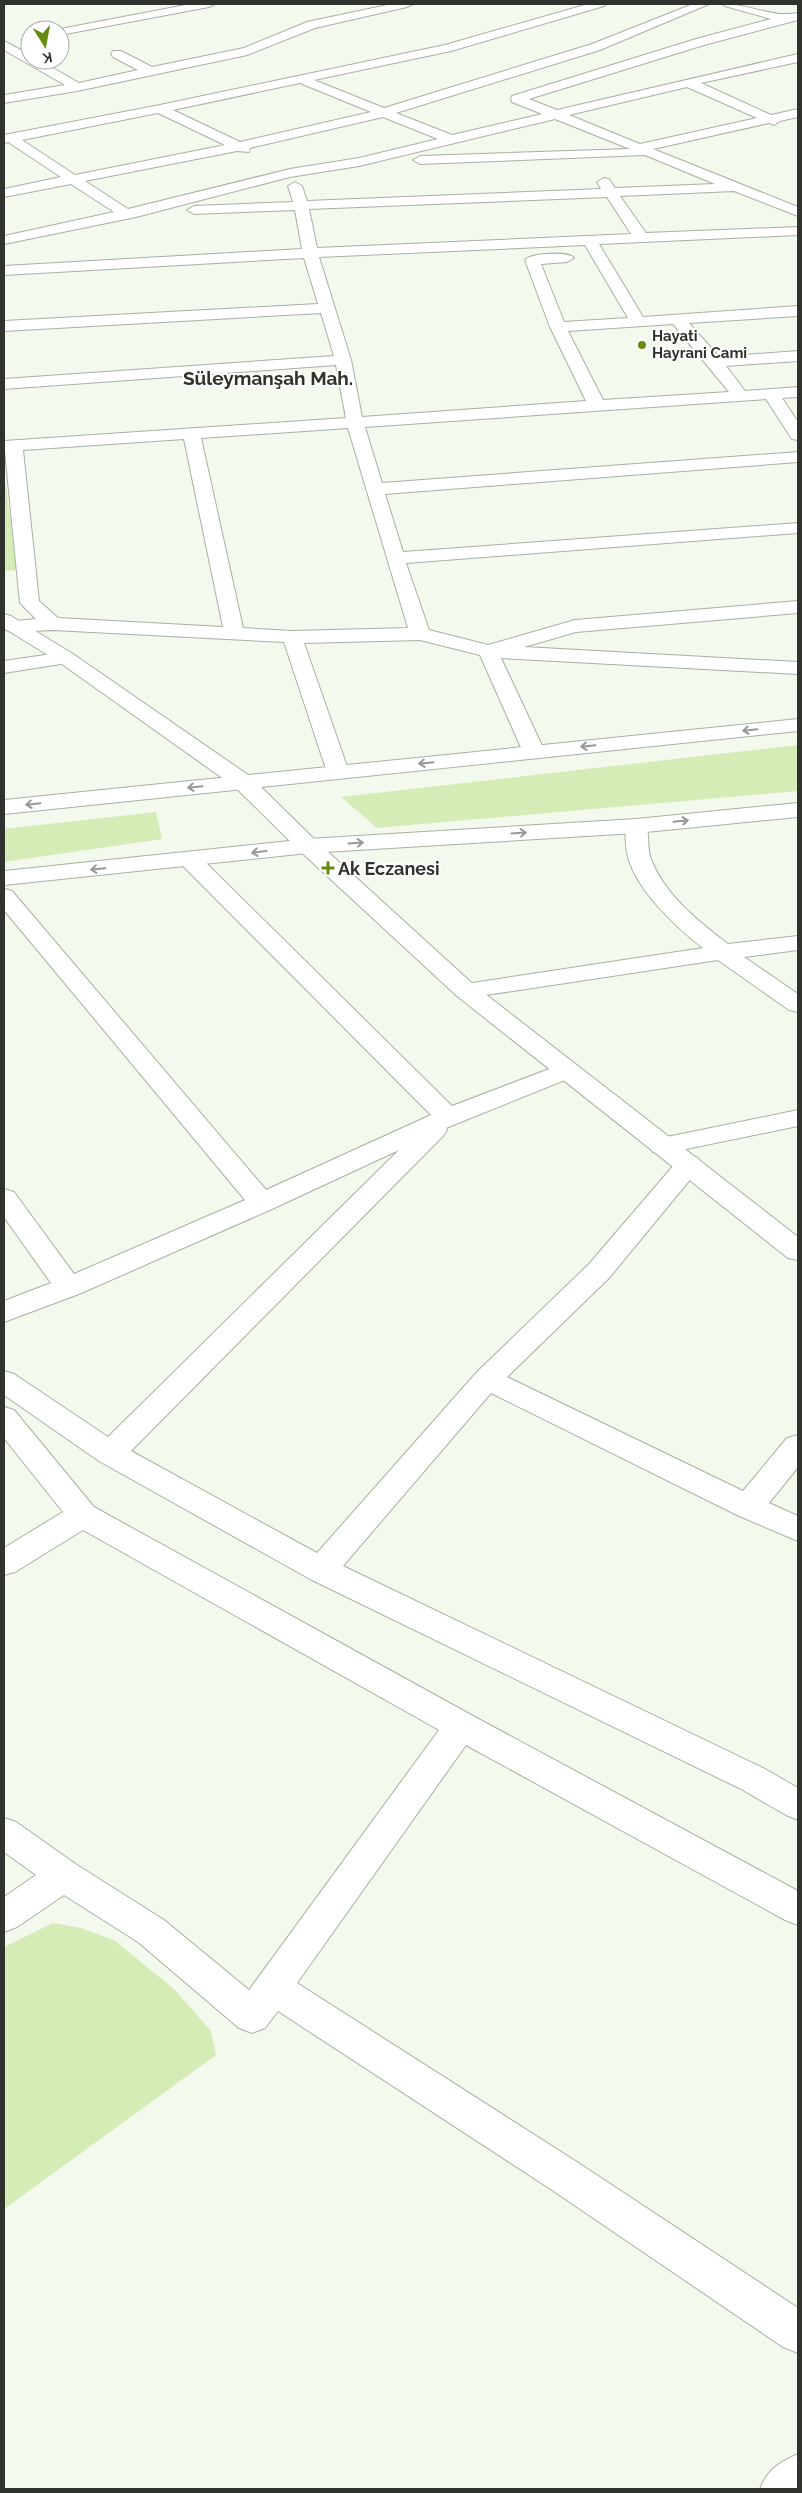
<svg xmlns="http://www.w3.org/2000/svg" width="802" height="2493" viewBox="0 0 802 2493" font-family="Raleway,sans-serif">
  <style>
    .green { fill: #d6ecb7 }
    .lines { fill: none; stroke-linecap: round; stroke-linejoin: round }
    .minor-casing { stroke: #aaafa3; stroke-width: 2 }
    .tertiary-casing { stroke: #aaafa3; stroke-width: 2 }
    .secondary-casing { stroke: #aaafa3; stroke-width: 2 }
    .minor { fill: #fff; fill-rule: evenodd }
    .tertiary { fill: #fff; fill-rule: evenodd }
    .secondary { fill: #fff; fill-rule: evenodd }
    .oneway { stroke: #989896 }
    .poi-dot { fill: #678a10; stroke: #fff; stroke-width: 2 }
    .labels { text-anchor: middle; dominant-baseline: central; stroke-width: 4; stroke-linejoin: round; paint-order: stroke }
    .far-poi-label { font-size: 15px; font-weight: bold; fill: #30322d; stroke: #fff; text-anchor: start }
    .poi-label { font-size: 18px; font-weight: bold; fill: #30322d; stroke: #fff; text-anchor: start }
    .far-district-label { font-size: 19px; font-weight: bold; fill: #2e3228; stroke: #fff }
  </style>
  <rect width="100%" height="100%" fill="#f3f9ec"/>
  <g class="green">
    <polygon points="4,472 17,570 4,571"/>
    <polygon points="798,745 798,791 377,828 341,797"/>
    <polygon points="156,812 162,839 4,862 4,829"/>
    <polygon points="53,1923 81,1928 114,1940 174,1989 211,2031 216,2055 4,2209 4,1947"/>
  </g>
  <g class="lines">
    <defs>
      <g id="minor">
        <polygon points="191,4 215,4 209,7 60,35 60,30 55,30"/>
        <polygon points="392,4 413,4 407,7 315,28 247,55 77,91 4,103 4,95 65,85 4,50 4,41 30,55 30,60 39,60 79,83 138,70 113,57 111,54 113,51 121,51 152,67 244,48 307,22"/>
        <path d="M588,4H606L604,6L451,51L314,80L384,108L592,44L693,4H709L600,50L396,113L452,135L542,114L512,102L511,99L512,96L696,39L771,19L725,6L723,4C749,4 773,18 798,13V20L704,45L529,99L557,110L798,54V62L701,83L771,115L798,109V117L780,121L774,125L769,123L653,149L798,207V216L734,191L620,196L646,233L798,227V235L599,244L643,317L798,306V316L689,323L719,357L798,351V361L726,366L745,391L798,387V397L782,398L798,422V440L792,439L766,399L365,427L382,483L798,452V462L385,494L403,552L798,523V533L406,563L429,630L488,645L575,620L798,601V613L576,632L524,647L798,662V674L501,658L545,752L541,756L534,758L527,756L523,752L480,655L420,640L304,643L349,772L346,777L338,778L330,777L327,772L284,642L53,630L13,632L6,630L4,625L6,622L36,619L20,603L4,441L346,418L336,365L4,389V379L334,356L321,313L4,331V321L318,304L304,258L4,275V266L302,249L295,210L194,214L187,210L194,206L293,202L288,186L295,182L302,186L307,201L601,189L597,182L604,178L609,179L615,188L715,184L645,155L420,164L413,160L420,156L630,149L555,119L359,166L290,177L136,217L4,244V236L114,212L71,184L4,197V189L61,177L8,142L4,143V135L160,105L445,45ZM300,83L371,112L240,142L173,110ZM687,87L757,118L640,144L569,115ZM158,113L225,145L75,175L22,140ZM383,117L438,139L359,158L290,169L128,209L85,181L237,151L249,152L250,148ZM607,197L631,234L317,248L309,209ZM585,245L628,318L564,322L541,264L567,262L574,258C569,251 530,253 525,260L550,327L586,401L362,417L351,360L319,257ZM673,324L729,392L603,400L568,331ZM348,428L408,628L292,631L243,628L201,438ZM184,439L223,627L58,618L39,601L23,450Z"/>
        <polygon points="66,652 73,654 76,658 73,662 4,673 4,661"/>
        <path d="M636,819L644,821C651,832 646,847 651,859C664,894 699,922 728,944L798,936V950L744,957L798,994V1012L789,1010L718,960L466,998L457,996L454,991L457,986L466,984L703,948C676,927 637,891 628,857C625,847 626,836 625,826L628,821Z"/>
        <polygon points="190,853 198,855 452,1106 557,1066 566,1063 575,1066 579,1071 575,1076 446,1128 447,1130 443,1136 131,1451 317,1553 477,1372 589,1264 680,1158 689,1155 698,1158 702,1164 698,1170 609,1278 507,1377 743,1491 787,1438 798,1435 798,1467 769,1503 798,1516 798,1541 737,1515 491,1393 343,1566 765,1769 798,1788 798,1820 786,1815 741,1789 310,1579 99,1461 4,1395 4,1371 14,1374 108,1437 399,1150 272,1209 79,1294 4,1322 4,1301 51,1283 4,1217 4,1189 14,1192 74,1274 245,1200 4,910 4,889 12,891 266,1190 431,1115 182,865 179,860 182,855"/>
        <polygon points="798,1110 798,1126 662,1154 653,1152 649,1146 653,1140 662,1138"/>
        <polygon points="4,1407 14,1410 94,1507 473,1716 798,1891 798,1925 785,1920 466,1745 297,1983 580,2164 798,2308 798,2353 783,2347 552,2190 278,2011 265,2028 252,2033 239,2028 138,1942 64,1895 17,1927 4,1932 4,1897 36,1875 4,1852 4,1818 16,1822 77,1865 164,1920 249,1990 439,1730 83,1530 15,1572 4,1575 4,1548 63,1512 4,1438"/>
        <path d="M798,2454V2489H760C768,2469 778,2463 798,2454Z"/>
      </g>
      <polygon id="tertiary" points="4,614 11,616 73,654 251,777 316,841 475,986 798,1237 798,1260 788,1258 457,996 300,851 235,787 59,662 4,628"/>
      <g id="secondary">
        <polygon points="798,719 798,731 4,814 4,800"/>
        <polygon points="798,803 798,817 636,833 308,853 4,885 4,871 308,839 636,819"/>
      </g>
    </defs>
    <use href="#minor" class="minor-casing"/>
    <use href="#tertiary" class="tertiary-casing"/>
    <use href="#secondary" class="secondary-casing"/>
    <use href="#minor" class="minor"/>
    <use href="#tertiary" class="tertiary"/>
    <use href="#secondary" class="secondary"/>
  </g>
  <defs><path id="oneway-shaft" d="M-6 0H5M1.5-3L5.5 0L1.5 3" fill="none" stroke-width="1.6" stroke-linecap="round" stroke-linejoin="round" transform="scale(1.25)"/></defs>
  <g class="oneway">
    <use href="#oneway-shaft" transform="translate(750 730) rotate(174)"/>
    <use href="#oneway-shaft" transform="translate(588 746) rotate(174)"/>
    <use href="#oneway-shaft" transform="translate(426 763) rotate(174)"/>
    <use href="#oneway-shaft" transform="translate(195 787) rotate(174)"/>
    <use href="#oneway-shaft" transform="translate(33 804) rotate(174)"/>
    <use href="#oneway-shaft" transform="translate(681 821) rotate(-6)"/>
    <use href="#oneway-shaft" transform="translate(519 833) rotate(-4)"/>
    <use href="#oneway-shaft" transform="translate(356 843) rotate(-4)"/>
    <use href="#oneway-shaft" transform="translate(259 852) rotate(173)"/>
    <use href="#oneway-shaft" transform="translate(98 869) rotate(175)"/>
  </g>
  <g class="poi-dot">
    <circle cx="642" cy="345" r="5"/>
    <path d="M325.5 860.5h5v5h5v5h-5v5h-5v-5h-5v-5h5z"/>
  </g>
  <g class="labels">
    <g class="far-poi-label">
      <text x="652" y="336">Hayati<tspan x="652" dy="17">Hayrani Cami</tspan></text>
    </g>
    <g class="poi-label">
      <text x="338" y="868">Ak Eczanesi</text>
    </g>
    <g class="far-district-label">
      <text x="268" y="378">Süleymanşah Mah.</text>
    </g>
  </g>
  <rect width="802" height="2493" fill="none" stroke="#30322d" stroke-width="10"/>
  <g transform="translate(45 45) rotate(169)"><circle r="24" fill="#ffffff" stroke="#acadab"/>
  <path d="M0-4L9 19L0 12L-9 19Z" fill="#678a10"/>
  <text y="-8" font-size="14" font-weight="bold" text-anchor="middle" fill="#30322d">K</text>
  </g>
</svg>
